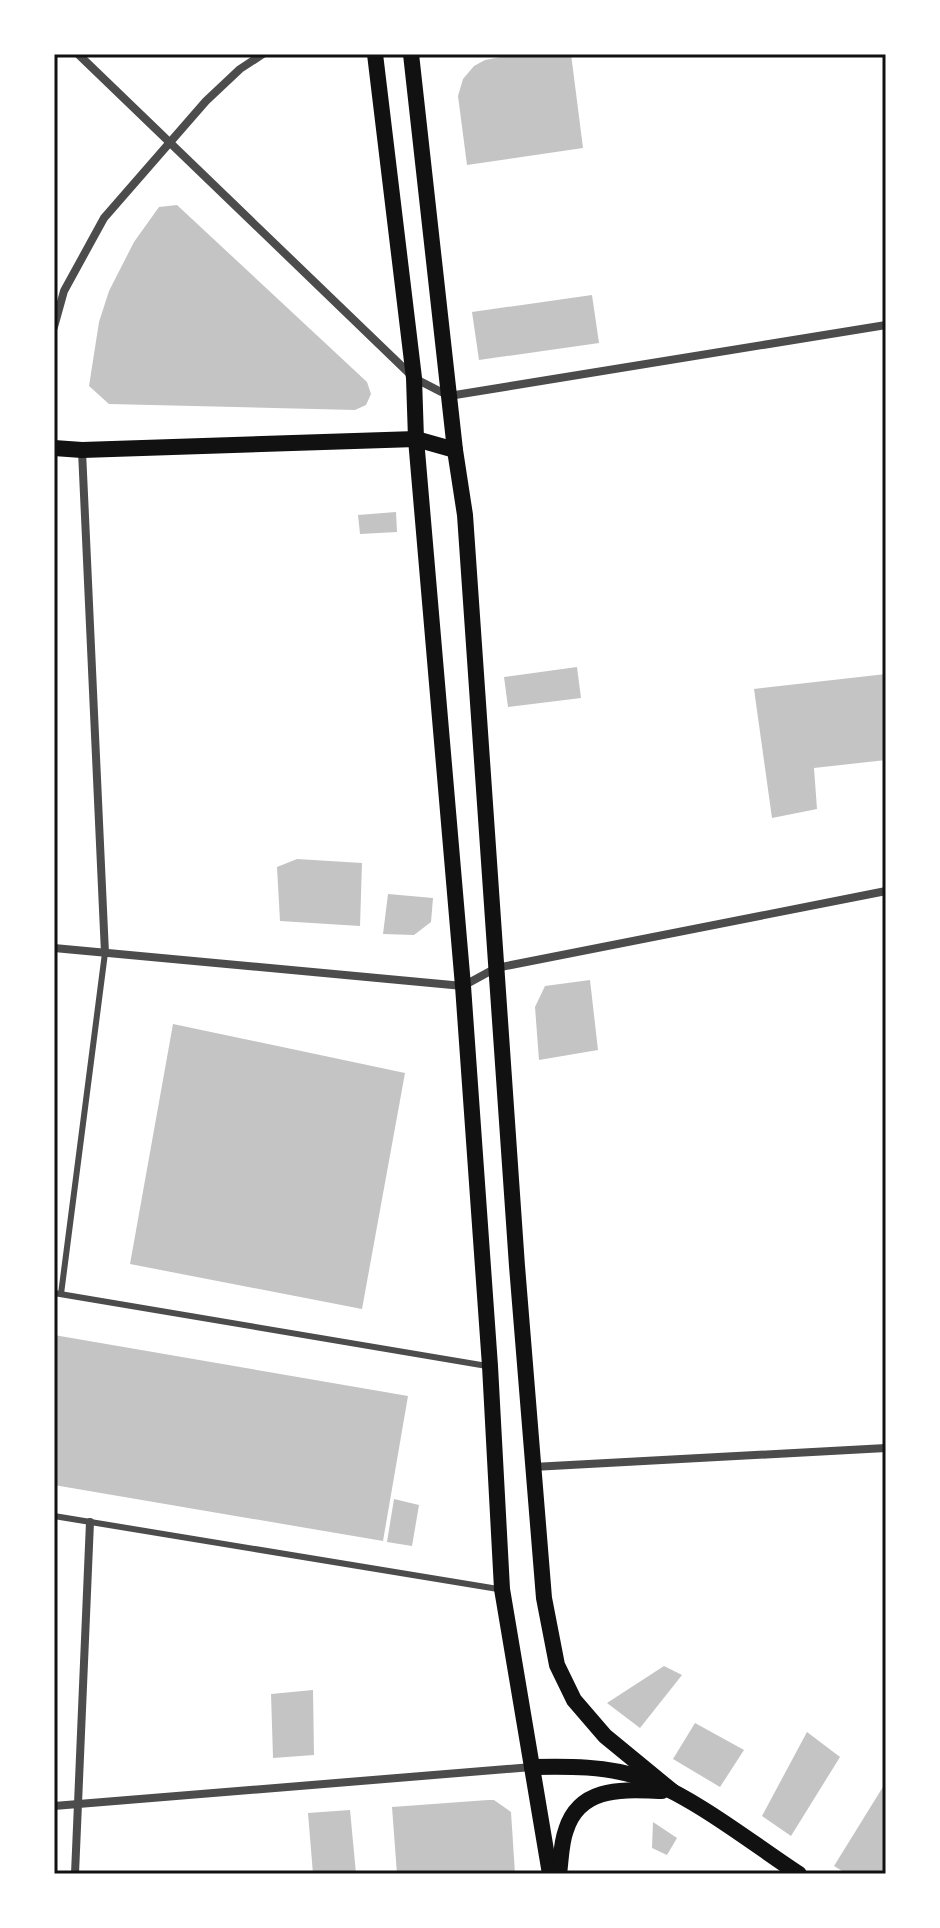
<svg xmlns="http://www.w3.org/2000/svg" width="940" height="1928" viewBox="0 0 940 1928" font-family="'Varela Round',sans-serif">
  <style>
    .building { fill: #c4c4c4 }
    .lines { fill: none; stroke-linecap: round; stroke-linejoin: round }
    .service { stroke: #4c4c4c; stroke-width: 6 }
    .minor { stroke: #4c4c4c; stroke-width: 8 }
    .secondary { stroke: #111; stroke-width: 16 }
    .neatline { fill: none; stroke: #111; stroke-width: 3 }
  </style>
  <rect width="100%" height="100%" fill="#fff"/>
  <g class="building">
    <polygon points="517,54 571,54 583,148 467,165 458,96 463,79 474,66 485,60"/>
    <polygon points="177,205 367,382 371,394 366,405 355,410 109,404 89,386 99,322 109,291 134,242 159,207"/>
    <polygon points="592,295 599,343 479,360 472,312"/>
    <polygon points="396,512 397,532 360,534 358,515"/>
    <polygon points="577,667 581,698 508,707 504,677"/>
    <polygon points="886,674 886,760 814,768 817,809 772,818 754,689"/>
    <polygon points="297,859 362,863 360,926 280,921 277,867"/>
    <polygon points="388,894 433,898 431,922 414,935 383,934"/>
    <polygon points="590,980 598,1050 539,1060 535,1007 545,986"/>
    <polygon points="173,1024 405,1073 362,1309 130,1264"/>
    <polygon points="54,1335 408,1396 383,1541 54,1485"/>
    <polygon points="394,1499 419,1505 412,1546 387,1542"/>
    <polygon points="664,1666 682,1675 640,1728 607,1703"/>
    <polygon points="313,1690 314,1755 273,1758 271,1694"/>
    <polygon points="695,1723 744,1750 720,1787 673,1759"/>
    <polygon points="807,1732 840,1757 791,1836 762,1816"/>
    <polygon points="886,1782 886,1866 881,1874 847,1874 834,1866"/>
    <polygon points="488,1800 494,1800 511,1812 515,1874 397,1874 392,1807"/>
    <polygon points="350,1810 356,1874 313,1874 308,1813"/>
    <polygon points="653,1822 677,1838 667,1855 652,1848"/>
  </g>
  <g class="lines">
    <g class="service">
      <polyline points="54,1293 487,1366"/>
      <polyline points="61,1294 105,953"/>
      <polyline points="54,1516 498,1589"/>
    </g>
    <g class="minor">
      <polyline points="78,54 414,378 449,396 886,325"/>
      <polyline points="54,327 64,291 104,218 206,101 240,69 263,54"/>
      <polyline points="82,451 105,953"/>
      <polyline points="54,948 463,986 496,968 886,891"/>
      <polyline points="533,1467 886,1448"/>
      <polyline points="54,1806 532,1767"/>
      <polyline points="75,1874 90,1522"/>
    </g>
    <g class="secondary">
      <polyline points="375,54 414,378 416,439 463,986 490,1366 502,1589 550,1874"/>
      <polyline points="411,54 455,450 465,515 517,1266 544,1598 557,1665 574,1700 605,1736 672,1791"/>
      <polyline points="54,448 82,450 416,439 455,450"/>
      <path d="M532,1767C567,1766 608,1766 642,1778C693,1796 753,1844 799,1874"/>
      <path d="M559,1874C561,1860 561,1843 566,1830C580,1785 625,1790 662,1791"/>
    </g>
  </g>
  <rect width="940" height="1928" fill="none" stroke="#ffffff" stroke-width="112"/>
  <rect x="56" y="56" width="828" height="1816" class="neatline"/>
</svg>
